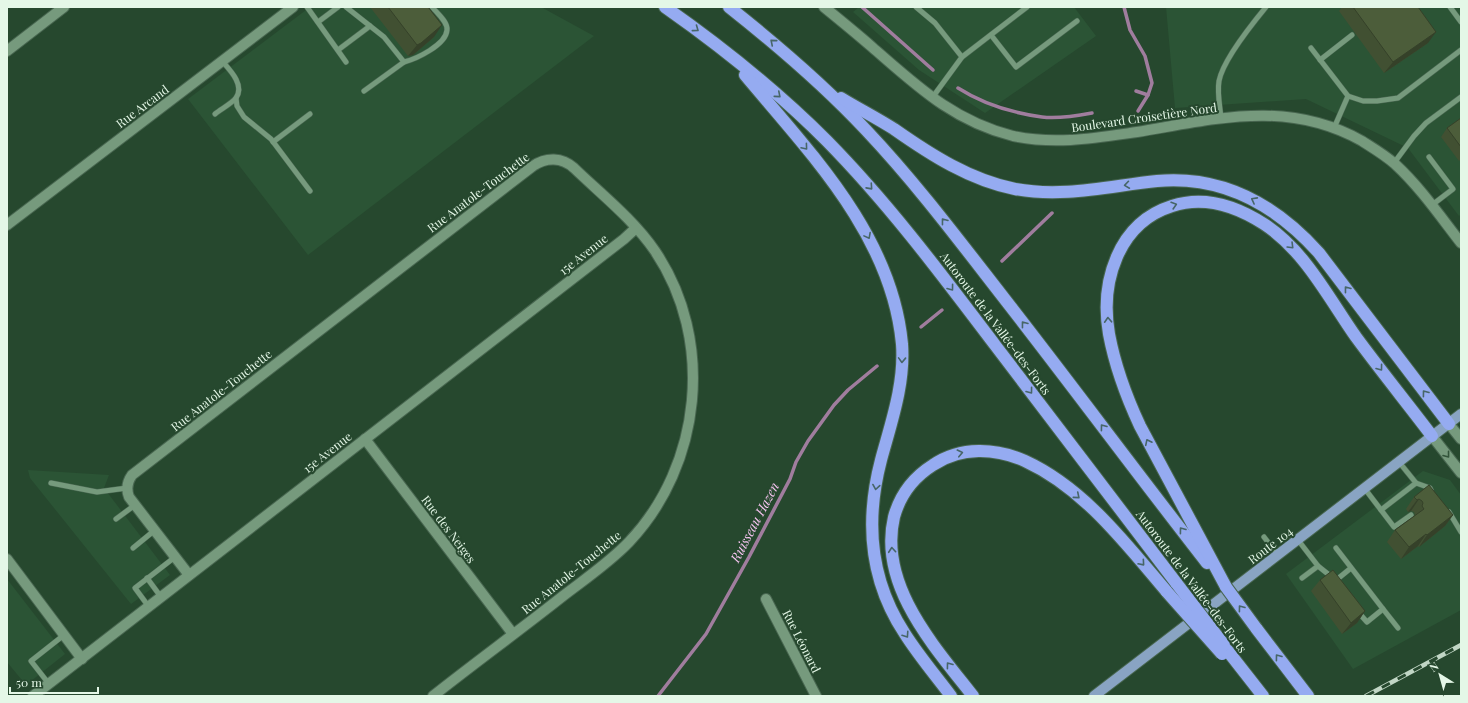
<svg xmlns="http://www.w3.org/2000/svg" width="1468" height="703" viewBox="0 0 1468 703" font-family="'Playfair Display',serif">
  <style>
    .built { fill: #2b5435 }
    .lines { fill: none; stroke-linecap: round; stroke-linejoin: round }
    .stream { stroke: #a07d9e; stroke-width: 3.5 }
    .lane-casing { stroke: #486650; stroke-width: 6 }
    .street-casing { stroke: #486650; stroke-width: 12 }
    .primary-casing { stroke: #486650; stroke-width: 12 }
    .highway-casing { stroke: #486650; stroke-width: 14 }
    .lane { stroke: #769a7d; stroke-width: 5 }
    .street { stroke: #769a7d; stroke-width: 10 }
    .primary { stroke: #89a4c3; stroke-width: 10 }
    .highway { stroke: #95abf1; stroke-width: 12 }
    .rail-casing { stroke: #c1d6c5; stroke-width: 4.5 }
    .rail { stroke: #26482e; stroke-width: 3; stroke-dasharray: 9; stroke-linecap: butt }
    .highway-bridge-casing { stroke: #486650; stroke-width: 14; stroke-linecap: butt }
    .highway-bridge { stroke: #95abf1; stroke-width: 12 }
    .wall { fill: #415032 }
    .shaded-wall { fill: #354129 }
    .building { fill: #4c5d3a; stroke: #354129 }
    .oneway { stroke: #476668 }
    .oneway2 { stroke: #32543a }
    .labels { text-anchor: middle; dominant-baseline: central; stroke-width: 4; stroke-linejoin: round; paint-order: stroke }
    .street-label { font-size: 12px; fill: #e4f7e7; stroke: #26482e }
    .water-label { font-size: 13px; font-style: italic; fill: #f9c6f4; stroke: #26482e }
  </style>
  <rect width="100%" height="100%" fill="#26482e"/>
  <g class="built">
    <polygon points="310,7 541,7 594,36 308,255 188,99"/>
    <polygon points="859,7 1074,7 1096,36 985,113 919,70 853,12"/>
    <polygon points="1166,7 1461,7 1461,214 1459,216 1408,148 1306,99 1175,108"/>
    <polygon points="28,470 109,475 104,488 170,575 131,604 30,478"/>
    <polygon points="1423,471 1450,480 1461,495 1461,610 1353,669 1286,574"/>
    <polygon points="7,579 65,654 26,685 7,662"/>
  </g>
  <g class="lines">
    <g class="stream">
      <polyline points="862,7 933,70"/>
      <polyline points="1124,7 1130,30 1145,56 1152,83 1148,95 1138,111"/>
      <path d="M958,88C983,104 1013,113 1042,117C1058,119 1076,116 1092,113"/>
      <polyline points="1136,91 1148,95"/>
      <polyline points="1002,261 1052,213"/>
      <polyline points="921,327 942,310"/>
      <polyline points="658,696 706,634 749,557 790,479 796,462 808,441 834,405 848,390 877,366"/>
    </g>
    <defs>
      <g id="lane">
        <polyline points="307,7 346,62"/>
        <path d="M346,7L384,37L404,62C416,59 446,45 447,30C448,22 437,13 432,7"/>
        <polyline points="916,7 935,23 962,57 932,98"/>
        <polyline points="1450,7 1461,22"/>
        <polyline points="318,22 338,7"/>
        <polyline points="991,35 1016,67 1077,21"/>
        <polyline points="1311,48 1348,96 1334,128"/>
        <polyline points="338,50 370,26"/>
        <polyline points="962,57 1027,7"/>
        <polyline points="1320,60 1352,35"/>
        <polyline points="364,91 404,62"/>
        <polyline points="1348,96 1363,101 1377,101 1398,98 1461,50"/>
        <polyline points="236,98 237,106 244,117 271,139 310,191"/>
        <path d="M215,114C221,109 231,104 236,98C245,85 230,70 222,61"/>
        <path d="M1221,118C1220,107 1217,93 1219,81C1223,60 1252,24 1266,7"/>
        <polyline points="273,142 310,114"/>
        <polyline points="1429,157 1453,189 1432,205"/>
        <polyline points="1394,163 1414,136 1426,123 1461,97"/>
        <polyline points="51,483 97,492 127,488"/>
        <polyline points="1416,483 1430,488 1431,490"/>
        <polyline points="1365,489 1394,527 1411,515"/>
        <polyline points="1381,510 1416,483 1399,462"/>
        <polyline points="1449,512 1461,532"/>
        <polyline points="116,519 135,505"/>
        <polyline points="1264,537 1278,555"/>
        <polyline points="1298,540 1318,566 1302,578"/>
        <polyline points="133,548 155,530"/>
        <polyline points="1336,548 1383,609 1367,622 1358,612"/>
        <polyline points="1318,566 1333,578"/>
        <polyline points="147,578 161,597"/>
        <polyline points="1335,581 1351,568"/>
        <polyline points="149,607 135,588 175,557"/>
        <polyline points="1383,609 1398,628"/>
        <polyline points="49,684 31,661 64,635"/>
      </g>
      <g id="street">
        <path d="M824,7C840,20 856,33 872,47C917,86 953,121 1013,136C1055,145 1095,138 1137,132C1216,119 1287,99 1362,141C1373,148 1385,155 1395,164C1420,187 1440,216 1461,243"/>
        <polyline points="7,51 64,7"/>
        <polyline points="7,225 293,7"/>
        <polyline points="1449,424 1461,439"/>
        <polyline points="1432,436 1461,473"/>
        <polyline points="365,439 513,634"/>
        <polyline points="7,559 82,659"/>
        <path d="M189,575L129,497C126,489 127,482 132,475L533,166C546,157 562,157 574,168C601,194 633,219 655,251C715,340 702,465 629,542C610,562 585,579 563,596C520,630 476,662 433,696"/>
        <polyline points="766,599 816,696"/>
        <polyline points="33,696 624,239 636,228"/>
      </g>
      <polyline id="primary" points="1094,696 1461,414"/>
      <g id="highway">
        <path d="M665,7C722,47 777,91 827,141C889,204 942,275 995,345C1056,425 1116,504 1177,584"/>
        <path d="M729,7C777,45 824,85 866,130C917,184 961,243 1007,302C1074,388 1139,476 1207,563"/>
        <path d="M745,75C811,154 892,236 902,344C905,384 891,423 881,460C865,521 870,581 905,634C919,656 936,676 951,696"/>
        <path d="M841,98C859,109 877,118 894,129C931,155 970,180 1015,189C1063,198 1109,186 1157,181C1223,175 1276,205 1319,253L1449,424"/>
        <path d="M1226,587L1140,426C1126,396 1115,366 1109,334C1100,282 1118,223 1172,206C1205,195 1236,206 1264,224C1305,251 1328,297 1356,337C1381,371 1407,403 1432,436"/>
        <polyline points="1256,628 1308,696"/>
        <polyline points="1227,650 1263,696"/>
        <path d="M973,696C934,646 878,585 894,517C900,495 914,477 933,465C961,446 996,448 1025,461C1084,488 1126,544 1167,592"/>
      </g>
    </defs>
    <use href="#lane" class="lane-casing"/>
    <use href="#street" class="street-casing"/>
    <use href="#primary" class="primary-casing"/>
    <use href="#highway" class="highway-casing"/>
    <use href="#lane" class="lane"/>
    <use href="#street" class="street"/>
    <use href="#primary" class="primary"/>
    <use href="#highway" class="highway"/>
    <defs>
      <polyline id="rail" points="1366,696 1461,645"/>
    </defs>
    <use href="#rail" class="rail-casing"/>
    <use href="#rail" class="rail"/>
    <defs>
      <g id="highway-bridge">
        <polyline points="1177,584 1224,645"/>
        <polyline points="1226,587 1256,628"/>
        <polyline points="1167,592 1222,654"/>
      </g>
    </defs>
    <use href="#highway-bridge" class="highway-bridge-casing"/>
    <use href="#highway-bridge" class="highway-bridge"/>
  </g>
  <g class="wall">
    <polygon points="370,7 428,7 434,37 413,55 408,56"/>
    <polygon points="1342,7 1418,7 1428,43 1384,73 1339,11"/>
    <polygon points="1461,118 1461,159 1459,161 1441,137 1447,128"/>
    <polygon points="1414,497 1453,515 1445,526 1419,547 1418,546 1401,559 1387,542 1395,530 1415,516 1414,512 1411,511 1408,512 1406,509"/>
    <polygon points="1320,580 1365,611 1357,623 1342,634 1311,591"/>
  </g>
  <g class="shaded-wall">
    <polygon points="442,25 434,37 413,55 408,56 417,45"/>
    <polygon points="1436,32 1428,43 1384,73 1393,62"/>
    <polygon points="1419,499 1411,511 1408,512 1417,500"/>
    <polygon points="1453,515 1445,526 1419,547 1427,535"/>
    <polygon points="1426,534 1418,546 1401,559 1409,547"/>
    <polygon points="1365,611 1357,623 1342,634 1351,623"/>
  </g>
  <g class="building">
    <polygon points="388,7 428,7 442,25 421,43 417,45"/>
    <polygon points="1353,7 1418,7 1436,32 1393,62"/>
    <polygon points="1461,118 1461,147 1447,128"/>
    <polygon points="1429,485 1453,515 1427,535 1426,534 1409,547 1395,530 1424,509 1422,506 1423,503 1422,501 1419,499 1417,500 1414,497"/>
    <polygon points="1333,570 1365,611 1351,623 1320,580"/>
  </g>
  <defs><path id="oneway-chevron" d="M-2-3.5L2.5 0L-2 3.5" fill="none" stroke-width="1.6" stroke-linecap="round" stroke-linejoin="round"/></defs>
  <g class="oneway">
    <use href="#oneway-chevron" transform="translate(696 29) rotate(36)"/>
    <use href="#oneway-chevron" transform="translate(773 42) rotate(-140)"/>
    <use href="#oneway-chevron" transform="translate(778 95) rotate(41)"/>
    <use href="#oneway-chevron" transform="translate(805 147) rotate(50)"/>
    <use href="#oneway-chevron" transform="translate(1127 185) rotate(172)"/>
    <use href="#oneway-chevron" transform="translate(870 187) rotate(48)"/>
    <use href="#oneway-chevron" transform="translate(1254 200) rotate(-152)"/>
    <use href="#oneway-chevron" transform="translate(1174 205) rotate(-17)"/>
    <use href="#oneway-chevron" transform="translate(944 221) rotate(-128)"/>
    <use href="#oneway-chevron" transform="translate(868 236) rotate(62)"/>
    <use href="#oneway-chevron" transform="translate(1291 246) rotate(45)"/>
    <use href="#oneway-chevron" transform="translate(951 288) rotate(53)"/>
    <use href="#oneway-chevron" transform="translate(1347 289) rotate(-128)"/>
    <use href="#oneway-chevron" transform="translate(1108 320) rotate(-93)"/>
    <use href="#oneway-chevron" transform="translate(1024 324) rotate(-128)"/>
    <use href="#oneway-chevron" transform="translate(902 360) rotate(92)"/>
    <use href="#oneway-chevron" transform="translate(1380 368) rotate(53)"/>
    <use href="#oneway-chevron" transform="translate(1030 391) rotate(53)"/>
    <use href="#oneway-chevron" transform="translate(1425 393) rotate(-127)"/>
    <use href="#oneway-chevron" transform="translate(1103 427) rotate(-127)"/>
    <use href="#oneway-chevron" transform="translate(1148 442) rotate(-116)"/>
    <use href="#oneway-chevron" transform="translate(960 453) rotate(-13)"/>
    <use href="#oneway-chevron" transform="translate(876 487) rotate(99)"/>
    <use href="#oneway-chevron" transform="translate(1077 496) rotate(40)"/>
    <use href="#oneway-chevron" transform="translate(1182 530) rotate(-127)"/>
    <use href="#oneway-chevron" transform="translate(892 550) rotate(-95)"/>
    <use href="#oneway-chevron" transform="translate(1142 563) rotate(49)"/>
    <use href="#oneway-chevron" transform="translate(1241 608) rotate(-127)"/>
    <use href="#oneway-chevron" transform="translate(906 635) rotate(56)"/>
    <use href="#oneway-chevron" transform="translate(1278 657) rotate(-127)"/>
    <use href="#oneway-chevron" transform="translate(949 665) rotate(-127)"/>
  </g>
  <use class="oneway2" href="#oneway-chevron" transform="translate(1447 455) rotate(52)"/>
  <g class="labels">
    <g class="street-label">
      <text transform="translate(142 106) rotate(-37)">Rue Arcand</text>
      <text transform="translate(1144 117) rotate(-8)">Boulevard Croisetière Nord</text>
      <text transform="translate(478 192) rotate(-37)">Rue Anatole-Touchette</text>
      <text transform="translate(583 254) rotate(-38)">15e Avenue</text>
      <text transform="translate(996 323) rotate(53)">Autoroute de la Vallée-des-Forts</text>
      <text transform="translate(221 390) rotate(-38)">Rue Anatole-Touchette</text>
      <text transform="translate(327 452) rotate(-38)">15e Avenue</text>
      <text transform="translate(449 529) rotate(53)">Rue des Neiges</text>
      <text transform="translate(1270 545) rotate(-37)">Route 104</text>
      <text transform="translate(571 572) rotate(-39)">Rue Anatole-Touchette</text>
      <text transform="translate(1192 581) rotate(53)">Autoroute de la Vallée-des-Forts</text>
      <text transform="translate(802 641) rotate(63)">Rue Léonard</text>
    </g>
    <g class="water-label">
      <text transform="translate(754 522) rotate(-62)">Ruisseau Hazen</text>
    </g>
  </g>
  <rect width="1468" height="703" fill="none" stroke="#e4f7e7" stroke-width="16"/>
  <g transform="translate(1440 675) rotate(323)" stroke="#26482e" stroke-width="3" paint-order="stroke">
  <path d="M0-3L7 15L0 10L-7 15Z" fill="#e4f7e7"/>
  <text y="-6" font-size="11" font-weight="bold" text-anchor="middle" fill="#e4f7e7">N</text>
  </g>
  <path d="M10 687v6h88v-6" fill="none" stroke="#e4f7e7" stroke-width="2"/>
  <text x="16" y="687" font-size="12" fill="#e4f7e7" stroke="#26482e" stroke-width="3" paint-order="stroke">50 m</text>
</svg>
